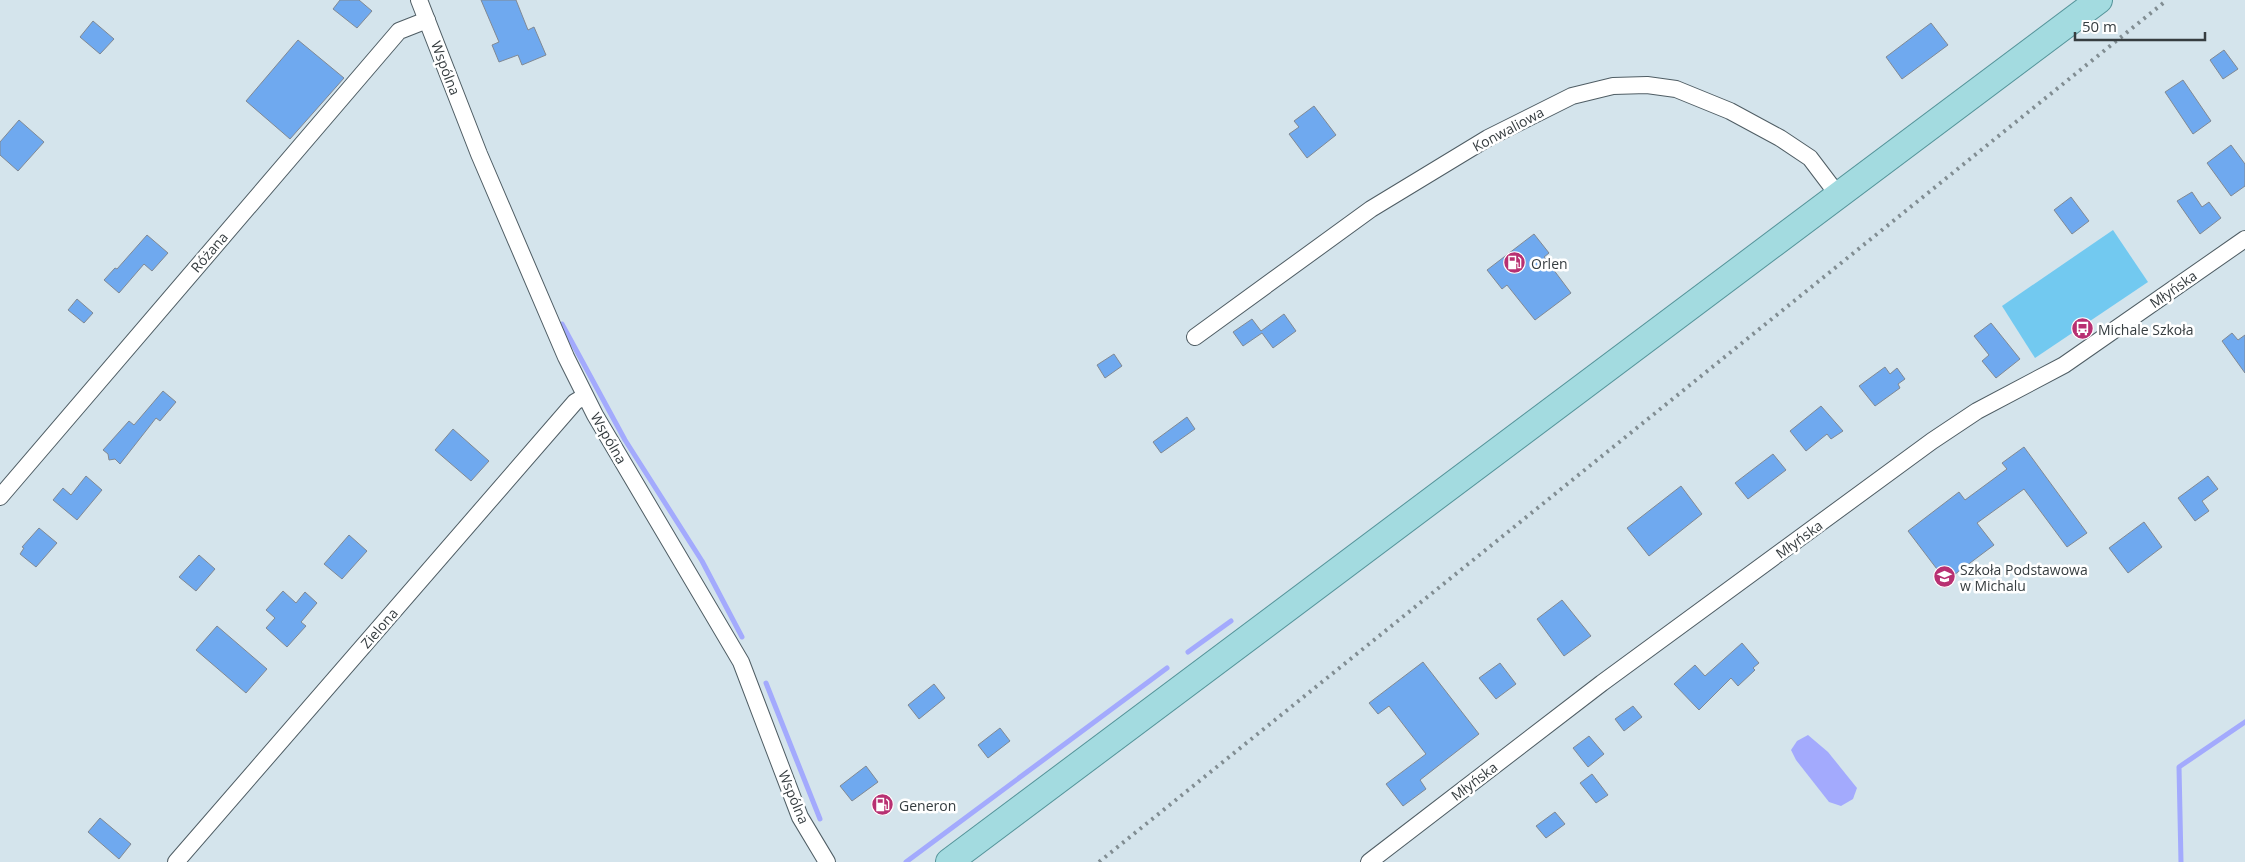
<svg xmlns="http://www.w3.org/2000/svg" width="2245" height="862" viewBox="0 0 2245 862" font-family="'Open Sans',sans-serif">
  <style>
    .green { fill: #72c9f0 }
    .water { fill: #a3aafd }
    .lines { fill: none; stroke-linecap: round; stroke-linejoin: round }
    .stream { stroke: #a3aafd; stroke-width: 5 }
    .building { fill: #6fa9ef; stroke: #808994 }
    .street-casing { stroke: #4f5d64; stroke-width: 18 }
    .primary-casing { stroke: #55949a; stroke-width: 28 }
    .street { stroke: #fff; stroke-width: 16 }
    .primary { stroke: #a3dbe0; stroke-width: 26 }
    .rail { stroke: #818d92; stroke-width: 4; stroke-dasharray: 2.5 5; stroke-linecap: butt }
    .labels { text-anchor: middle; dominant-baseline: central; stroke-width: 5; stroke-linejoin: round; paint-order: stroke }
    .street-label { font-size: 14px; fill: #363d40; stroke: #fff }
    .poi-label { font-size: 14px; fill: #363d40; stroke: #fff; text-anchor: start }
  </style>
  <rect width="100%" height="100%" fill="#d4e4ec"/>
  <polygon class="green" points="2113,230 2148,282 2035,358 2002,306"/>
  <polygon class="water" points="1808,735 1828,752 1857,788 1853,799 1841,806 1829,802 1796,760 1791,750 1797,741"/>
  <g class="lines">
    <g class="stream">
      <polyline points="562,324 625,440 702,561 742,637"/>
      <polyline points="1188,652 1231,621"/>
      <polyline points="766,683 820,819"/>
      <polyline points="906,862 1167,668"/>
      <polyline points="2181,862 2179,767 2245,722"/>
    </g>
  </g>
  <g class="building">
    <polygon points="340,0 359,0 372,11 357,28 333,9"/>
    <polygon points="481,0 516,0 528,30 534,27 546,55 522,65 518,55 499,62 492,45 499,42"/>
    <polygon points="93,21 114,39 100,54 80,37"/>
    <polygon points="1931,23 1948,45 1902,79 1886,57"/>
    <polygon points="298,40 344,78 290,139 246,101"/>
    <polygon points="2224,50 2238,69 2223,79 2210,60"/>
    <polygon points="2183,80 2211,121 2193,134 2165,92"/>
    <polygon points="1314,106 1336,135 1307,158 1289,134 1299,127 1294,121"/>
    <polygon points="19,120 44,142 18,171 0,155 0,142"/>
    <polygon points="2231,145 2245,164 2245,186 2231,196 2207,163"/>
    <polygon points="2192,192 2202,207 2209,202 2221,218 2200,234 2177,201"/>
    <polygon points="2071,197 2089,221 2072,234 2054,210"/>
    <polygon points="1534,234 1549,253 1544,257 1571,293 1535,320 1507,285 1502,289 1487,270"/>
    <polygon points="147,235 168,253 152,271 144,264 119,293 104,280 115,268 117,269"/>
    <polygon points="77,299 93,313 84,323 68,310"/>
    <polygon points="1284,314 1296,331 1273,348 1262,333 1243,346 1233,332 1252,319 1261,331"/>
    <polygon points="1991,323 2020,359 1996,378 1982,361 1989,355 1974,336"/>
    <polygon points="2232,333 2238,340 2245,335 2245,373 2222,341"/>
    <polygon points="1114,354 1122,366 1105,378 1097,365"/>
    <polygon points="1885,367 1890,374 1897,368 1905,379 1898,384 1900,388 1875,406 1859,386"/>
    <polygon points="163,391 176,402 160,421 156,418 120,464 115,459 109,460 108,454 103,450 129,421 134,425"/>
    <polygon points="1821,406 1843,431 1831,439 1827,434 1806,451 1790,431"/>
    <polygon points="1187,417 1195,429 1161,453 1153,442"/>
    <polygon points="453,429 489,461 471,481 435,450"/>
    <polygon points="2024,447 2087,533 2067,547 2024,489 1977,523 1994,545 1946,581 1908,531 1959,492 1965,500 2007,469 2002,463"/>
    <polygon points="1773,454 1786,470 1748,499 1735,483"/>
    <polygon points="86,476 102,490 77,520 53,500 63,488 71,495"/>
    <polygon points="2208,476 2218,489 2202,501 2209,511 2195,521 2178,498"/>
    <polygon points="1681,486 1702,514 1649,556 1627,528"/>
    <polygon points="2144,522 2162,547 2128,573 2109,548"/>
    <polygon points="39,528 57,543 36,567 20,554 24,548 22,547"/>
    <polygon points="349,535 367,551 342,579 324,564"/>
    <polygon points="199,555 215,569 196,591 179,577"/>
    <polygon points="283,591 296,603 305,592 317,603 301,622 306,626 287,647 266,628 275,618 266,610"/>
    <polygon points="1562,600 1591,636 1564,656 1537,619"/>
    <polygon points="217,626 267,669 246,693 196,650"/>
    <polygon points="1742,643 1759,663 1753,668 1755,670 1738,686 1731,678 1699,710 1674,684 1695,665 1705,676"/>
    <polygon points="1423,662 1479,734 1420,780 1426,789 1403,806 1386,784 1426,754 1389,706 1378,714 1369,703"/>
    <polygon points="1500,663 1516,684 1496,699 1479,678"/>
    <polygon points="934,684 945,698 919,719 908,705"/>
    <polygon points="1633,706 1642,717 1624,731 1615,719"/>
    <polygon points="1000,728 1010,741 988,758 978,745"/>
    <polygon points="1589,736 1604,754 1588,767 1573,748"/>
    <polygon points="866,766 878,782 852,801 840,786"/>
    <polygon points="1592,774 1608,795 1596,803 1580,783"/>
    <polygon points="1555,812 1565,824 1546,838 1536,826"/>
    <polygon points="100,818 131,844 119,859 88,832"/>
  </g>
  <g class="lines">
    <defs>
      <g id="street">
        <polyline points="419,0 479,154 566,357 595,415 741,662 800,817 827,862"/>
        <polyline points="1195,337 1371,209 1488,138 1572,96 1613,86 1647,85 1676,89 1730,111 1780,138 1810,158 1838,195"/>
        <polyline points="0,497 399,31 427,20"/>
        <polyline points="176,862 575,402 585,396"/>
        <polyline points="1369,862 1602,683 1932,441 1977,411 2064,365 2245,239"/>
      </g>
      <polyline id="primary" points="949,862 2099,0"/>
    </defs>
    <use href="#street" class="street-casing"/>
    <use href="#primary" class="primary-casing"/>
    <use href="#street" class="street"/>
    <use href="#primary" class="primary"/>
    <polyline class="rail" points="1099,862 2167,0"/>
  </g>
  <defs>
    <symbol id="fuel-disc" viewBox="-11 -11 22 22"><circle r="9.5" fill="#b83072" stroke="#fff"/><path d="M-5.5-6h7V0h2V4h1.3V-2.5L3-4.5l.8-.8L6-3V5H2.5V1h-1V6h-7ZM-4.2-4.7v3.2H.2V-4.7Z" fill="#fff"/></symbol>
    <symbol id="bus-disc" viewBox="-11 -11 22 22"><circle r="9.5" fill="#b83072" stroke="#fff"/><path d="M-5-6H5V4H4V6H2V4H-2V6H-4V4H-5ZM-3.5-4V0h7V-4ZM-3.5 1.2v1.5H-2V1.2ZM2 1.2v1.5H3.5V1.2Z" fill="#fff"/></symbol>
    <symbol id="school-disc" viewBox="-11 -11 22 22"><circle r="9.5" fill="#b83072" stroke="#fff"/><path d="M0-5L7-2L0 1L-7-2ZM-4 1L0 2.5L4 1V4Q0 6-4 4Z" fill="#fff"/></symbol>
  </defs>
  <g fill-rule="evenodd">
    <use href="#fuel-disc" x="1502" y="250" width="25" height="25"/>
    <use href="#bus-disc" x="2070" y="316" width="25" height="25"/>
    <use href="#school-disc" x="1932" y="564" width="25" height="25"/>
    <use href="#fuel-disc" x="870" y="792" width="25" height="25"/>
  </g>
  <g class="labels">
    <g class="street-label">
      <text transform="translate(446 68) rotate(69)">Wspólna</text>
      <text transform="translate(1508 129) rotate(-28)">Konwaliowa</text>
      <text transform="translate(209 252) rotate(-49)">Różana</text>
      <text transform="translate(2173 289) rotate(-35)">Młyńska</text>
      <text transform="translate(609 438) rotate(60)">Wspólna</text>
      <text transform="translate(1799 539) rotate(-36)">Młyńska</text>
      <text transform="translate(379 628) rotate(-49)">Zielona</text>
      <text transform="translate(1474 781) rotate(-37)">Młyńska</text>
      <text transform="translate(794 797) rotate(67)">Wspólna</text>
    </g>
    <g class="poi-label">
      <text x="1531" y="263">Orlen</text>
      <text x="2098" y="329">Michale Szkoła</text>
      <text x="1960" y="569">Szkoła Podstawowa<tspan x="1960" dy="16">w Michalu</tspan></text>
      <text x="899" y="805">Generon</text>
    </g>
  </g>
  <path d="M2075 32v8h130v-8" fill="none" stroke="#363d40" stroke-width="2.5"/>
  <text x="2082" y="32" font-size="15" fill="#363d40" stroke="#ffffff" stroke-width="4" paint-order="stroke">50 m</text>
</svg>
